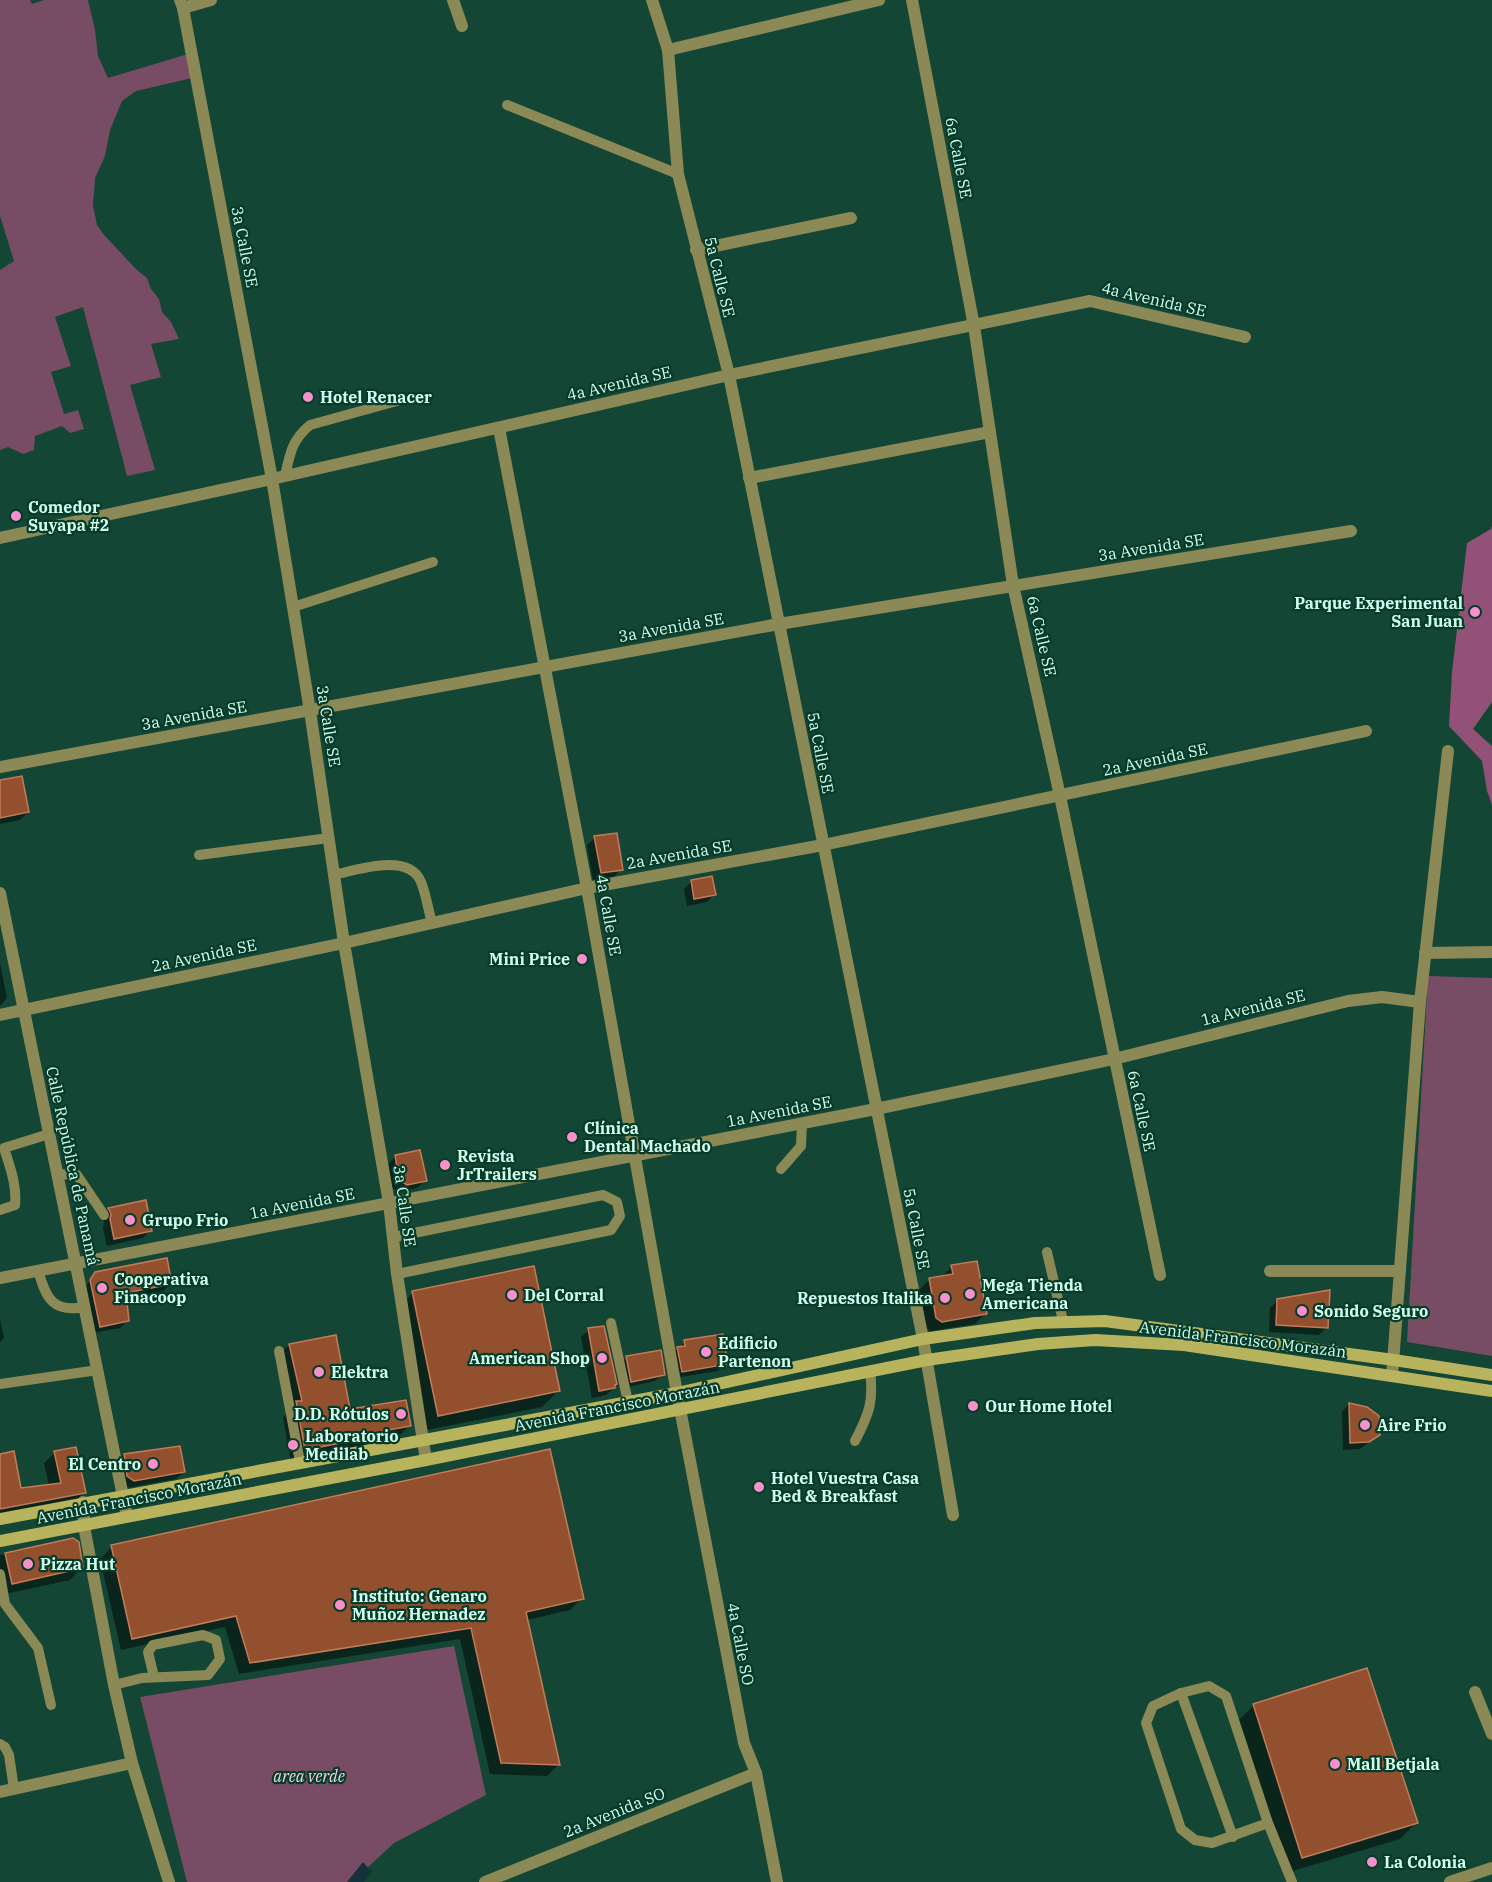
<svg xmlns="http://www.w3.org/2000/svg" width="1492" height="1882" viewBox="0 0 1492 1882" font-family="'IBM Plex Serif',serif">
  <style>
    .green { fill: #784c64 }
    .forest { fill: #925176 }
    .water { fill: #14313c }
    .shadow { fill: #0007 }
    .building { fill: #92502f; stroke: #c57b58; stroke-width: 1.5 }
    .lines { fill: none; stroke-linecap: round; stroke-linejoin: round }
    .service { stroke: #8b8955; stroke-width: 10 }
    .minor { stroke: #8b8955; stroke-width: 12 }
    .secondary { stroke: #b8b35d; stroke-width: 12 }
    .poi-dot { fill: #f890cb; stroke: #053b2a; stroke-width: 2 }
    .labels { text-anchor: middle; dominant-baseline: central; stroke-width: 4.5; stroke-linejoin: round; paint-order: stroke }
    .street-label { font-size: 16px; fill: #d2feea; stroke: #053b2a }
    .poi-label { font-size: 16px; font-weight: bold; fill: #d2feea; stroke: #053b2a; text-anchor: start }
    .park-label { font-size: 16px; font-style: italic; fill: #f8d0e5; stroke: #053b2a }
  </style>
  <rect width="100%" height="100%" fill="#134634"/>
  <g class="green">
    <polygon points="0,0 30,0 32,4 44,0 88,0 95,30 98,56 108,78 188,54 192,78 136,91 122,101 110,130 105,156 95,178 93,206 97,225 104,235 137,270 147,278 151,289 159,299 162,312 171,322 179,339 151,344 161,377 130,385 155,470 127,476 83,307 55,317 71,366 51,372 64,414 78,410 84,429 70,433 62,426 35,436 34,450 23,454 8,447 0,450 0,270 14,261 0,216"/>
    <polygon points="1428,976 1492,978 1492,1356 1407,1342"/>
    <polygon points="454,1646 486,1795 394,1843 352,1882 187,1882 140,1697"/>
  </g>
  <polygon class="forest" points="1492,526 1492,702 1473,729 1492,746 1492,805 1487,791 1482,761 1449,726 1452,672 1467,543 1491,529"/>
  <polygon class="water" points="363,1862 372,1872 364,1882 347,1882"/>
  <g class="shadow">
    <polygon points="0,782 28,812 20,820 0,824"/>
    <polygon points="595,838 621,869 614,877 593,880 587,845"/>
    <polygon points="691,882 714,895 707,902 687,906 684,889"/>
    <polygon points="0,963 7,998 0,1006"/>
    <polygon points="395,1157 425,1181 417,1188 399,1192 392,1188 388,1164"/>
    <polygon points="109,1209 151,1230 143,1238 107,1246 103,1228 104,1222 102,1217"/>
    <polygon points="952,1267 985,1314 975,1324 931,1331 926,1328 919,1290 929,1280 941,1277"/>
    <polygon points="96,1274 171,1284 163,1291 125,1299 128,1320 120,1328 93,1333 84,1288"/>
    <polygon points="413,1293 558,1391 542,1407 422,1431 397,1309"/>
    <polygon points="1278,1300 1327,1327 1319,1335 1269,1332 1270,1308"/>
    <polygon points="0,1319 4,1338 0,1342"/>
    <polygon points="589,1330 614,1388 606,1395 592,1398 581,1337"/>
    <polygon points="685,1342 726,1363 718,1371 674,1378 670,1356"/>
    <polygon points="289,1345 349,1411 409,1426 395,1440 345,1448 340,1454 291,1463 283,1417 288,1412 275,1360"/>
    <polygon points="627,1358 663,1374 655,1381 624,1388 619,1365"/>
    <polygon points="1349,1404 1379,1434 1360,1449 1343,1450 1342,1412"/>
    <polygon points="55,1453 84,1493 73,1503 0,1517 0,1455 20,1490 49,1486 44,1463"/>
    <polygon points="124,1455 184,1472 176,1479 126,1488 117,1463"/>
    <polygon points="72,1540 82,1567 70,1580 0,1595 0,1555"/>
    <polygon points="112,1547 582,1598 570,1610 527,1620 559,1764 547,1776 490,1774 460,1639 239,1674 225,1627 121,1650 100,1559"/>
    <polygon points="1254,1705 1416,1823 1400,1839 1286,1873 1238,1721"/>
  </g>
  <g class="building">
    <polygon points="22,776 29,812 0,818 0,780"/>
    <polygon points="617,833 623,870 601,873 594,836"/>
    <polygon points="712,876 716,895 694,899 691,880"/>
    <polygon points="420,1150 427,1181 407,1185 399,1180 395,1155"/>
    <polygon points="146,1200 152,1231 114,1239 110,1219 111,1214 108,1208"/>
    <polygon points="167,1258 172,1284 126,1293 129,1321 100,1327 90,1280 95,1272"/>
    <polygon points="977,1261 987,1314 942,1322 936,1318 929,1278 953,1274 951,1265"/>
    <polygon points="534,1266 560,1391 438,1416 412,1291"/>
    <polygon points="1330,1290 1328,1328 1276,1325 1277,1299"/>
    <polygon points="604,1326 617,1384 615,1385 615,1388 599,1391 588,1328"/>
    <polygon points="723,1334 728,1364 682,1372 677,1347 685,1346 684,1340"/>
    <polygon points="336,1335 350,1409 406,1400 411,1426 355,1436 356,1440 305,1450 296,1401 302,1401 289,1344"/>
    <polygon points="661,1350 665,1375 631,1382 626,1356"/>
    <polygon points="1349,1403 1367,1407 1379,1416 1380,1435 1369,1442 1350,1443"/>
    <polygon points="180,1446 185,1472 134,1481 127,1476 124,1454"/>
    <polygon points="76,1447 86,1493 0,1509 0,1454 14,1451 21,1488 61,1483 54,1451"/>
    <polygon points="550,1449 584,1599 526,1612 560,1765 501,1763 471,1628 250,1663 236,1616 132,1639 111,1545"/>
    <polygon points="73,1538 79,1542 83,1568 12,1584 5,1553"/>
    <polygon points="1367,1668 1418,1823 1302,1858 1253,1704"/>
  </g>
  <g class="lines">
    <g class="service">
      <polyline points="507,105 678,174"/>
      <path d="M285,476C290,453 292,440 310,425L397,401"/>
      <polyline points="293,607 433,562"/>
      <polyline points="199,855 329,838"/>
      <path d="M334,875C357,870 409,852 421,882C426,894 428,909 432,923"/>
      <polyline points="781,1169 801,1146 802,1123"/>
      <polyline points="57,1174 77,1175 104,1215"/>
      <path d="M0,1210L15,1205C17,1185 10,1167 4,1148L49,1134"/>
      <polyline points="394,1237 603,1195 617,1202 620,1216 611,1230 397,1274"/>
      <polyline points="1047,1252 1063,1321"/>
      <path d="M38,1270C46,1299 53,1313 85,1307"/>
      <polyline points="611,1323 628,1402"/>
      <polyline points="279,1351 300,1462"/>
      <polyline points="0,1384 98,1370"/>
      <path d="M855,1441C869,1414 874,1402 870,1371"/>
      <polyline points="0,1574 5,1604 38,1648 51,1705"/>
      <polyline points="114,1685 142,1678 208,1675 220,1659 216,1640 203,1635 153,1645 148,1652 154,1677"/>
      <polyline points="1181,1693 1233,1837"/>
      <polyline points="0,1744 5,1747 9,1755 14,1789"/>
      <polyline points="1268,1823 1212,1843 1195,1840 1181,1829 1146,1723 1153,1706 1181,1693 1209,1686 1226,1696 1268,1823 1292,1882"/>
    </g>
    <g class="minor">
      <polyline points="180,0 183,8 272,479 310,711 344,943 389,1203 397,1274 426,1460"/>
      <polyline points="453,0 462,26"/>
      <polyline points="652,0 668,50 678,174 729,375 923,1339 953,1515"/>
      <polyline points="912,0 974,326 1013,585 1060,796 1160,1275"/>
      <polyline points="183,8 211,0"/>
      <polyline points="668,50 879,0"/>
      <polyline points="696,250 851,218"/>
      <polyline points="499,428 587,888 677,1393 736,1701 744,1743 756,1773 777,1882"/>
      <polyline points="749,478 990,432"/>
      <polyline points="0,538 272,479 729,375 1090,301 1245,337"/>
      <polyline points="0,767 779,624 1351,531"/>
      <polyline points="0,893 127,1516"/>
      <polyline points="1425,953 1492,952"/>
      <polyline points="0,1015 344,943 587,888 823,845 1366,731"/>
      <polyline points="1270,1271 1400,1271"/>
      <polyline points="0,1278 876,1109 1114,1059 1348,1001 1382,997 1420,1002"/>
      <polyline points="1392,1376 1420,1002 1448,751"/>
      <polyline points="83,1502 84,1526 114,1685 132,1763 169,1882"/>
      <polyline points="1475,1692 1492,1734"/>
      <polyline points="0,1792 132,1763"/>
      <polyline points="485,1882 756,1773"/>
      <polyline points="1450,1882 1492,1868"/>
    </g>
    <g class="secondary">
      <polyline points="0,1519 677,1393 923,1339 1035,1323 1105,1321 1394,1360 1492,1375"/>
      <polyline points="0,1541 426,1460 927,1360 1038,1344 1095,1340 1184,1345 1492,1391"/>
    </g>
  </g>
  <g class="poi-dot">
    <circle cx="308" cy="397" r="6"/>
    <circle cx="16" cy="516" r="6"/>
    <circle cx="1475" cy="612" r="6"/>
    <circle cx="582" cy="959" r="6"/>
    <circle cx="572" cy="1137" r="6"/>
    <circle cx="445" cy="1165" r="6"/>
    <circle cx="130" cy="1220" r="6"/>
    <circle cx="102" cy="1288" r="6"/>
    <circle cx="970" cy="1294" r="6"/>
    <circle cx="512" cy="1295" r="6"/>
    <circle cx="945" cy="1298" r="6"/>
    <circle cx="1302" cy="1311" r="6"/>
    <circle cx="706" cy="1352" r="6"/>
    <circle cx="602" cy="1358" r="6"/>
    <circle cx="319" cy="1372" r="6"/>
    <circle cx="973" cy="1406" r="6"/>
    <circle cx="401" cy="1414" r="6"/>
    <circle cx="1365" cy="1425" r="6"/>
    <circle cx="293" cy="1445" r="6"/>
    <circle cx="153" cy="1464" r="6"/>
    <circle cx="759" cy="1487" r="6"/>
    <circle cx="28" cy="1564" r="6"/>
    <circle cx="340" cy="1605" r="6"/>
    <circle cx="1335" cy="1764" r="6"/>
    <circle cx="1372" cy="1862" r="6"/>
  </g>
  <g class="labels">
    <g class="street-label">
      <text transform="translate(959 158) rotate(79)">6a Calle SE</text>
      <text transform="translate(245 247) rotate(79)">3a Calle SE</text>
      <text transform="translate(720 277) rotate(76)">5a Calle SE</text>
      <text transform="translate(1154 299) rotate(13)">4a Avenida SE</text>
      <text transform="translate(619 383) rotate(-13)">4a Avenida SE</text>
      <text transform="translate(1151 547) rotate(-9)">3a Avenida SE</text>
      <text transform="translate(671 627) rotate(-10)">3a Avenida SE</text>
      <text transform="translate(1042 636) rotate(77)">6a Calle SE</text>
      <text transform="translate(194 715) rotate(-10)">3a Avenida SE</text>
      <text transform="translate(329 726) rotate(81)">3a Calle SE</text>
      <text transform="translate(821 753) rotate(79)">5a Calle SE</text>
      <text transform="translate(1155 759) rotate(-12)">2a Avenida SE</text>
      <text transform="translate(679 854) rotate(-10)">2a Avenida SE</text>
      <text transform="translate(609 915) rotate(80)">4a Calle SE</text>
      <text transform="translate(204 955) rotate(-12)">2a Avenida SE</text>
      <text transform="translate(1253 1007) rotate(-14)">1a Avenida SE</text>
      <text transform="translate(779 1111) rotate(-11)">1a Avenida SE</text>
      <text transform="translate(1142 1111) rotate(78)">6a Calle SE</text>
      <text transform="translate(73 1166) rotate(78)">Calle República de Panamá</text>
      <text transform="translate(302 1203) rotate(-11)">1a Avenida SE</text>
      <text transform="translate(405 1206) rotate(82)">3a Calle SE</text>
      <text transform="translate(917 1229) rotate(79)">5a Calle SE</text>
      <text transform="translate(1243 1339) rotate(7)">Avenida Francisco Morazán</text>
      <text transform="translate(617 1406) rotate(-11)">Avenida Francisco Morazán</text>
      <text transform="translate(139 1498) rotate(-11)">Avenida Francisco Morazán</text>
      <text transform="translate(741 1644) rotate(79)">4a Calle SO</text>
      <text transform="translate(614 1812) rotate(-22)">2a Avenida SO</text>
    </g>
    <g class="poi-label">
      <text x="320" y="397">Hotel Renacer</text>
      <text x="28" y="507">Comedor<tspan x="28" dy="18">Suyapa #2</tspan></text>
      <text x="1463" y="603" text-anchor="end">Parque Experimental<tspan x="1463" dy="18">San Juan</tspan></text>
      <text x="570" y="959" text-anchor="end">Mini Price</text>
      <text x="584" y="1128">Clínica<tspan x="584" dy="18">Dental Machado</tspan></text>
      <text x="457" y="1156">Revista<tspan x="457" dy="18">JrTrailers</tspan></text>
      <text x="142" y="1220">Grupo Frio</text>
      <text x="114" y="1279">Cooperativa<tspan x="114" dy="18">Finacoop</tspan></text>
      <text x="982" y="1285">Mega Tienda<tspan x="982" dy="18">Americana</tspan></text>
      <text x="524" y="1295">Del Corral</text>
      <text x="933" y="1298" text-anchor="end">Repuestos Italika</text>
      <text x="1314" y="1311">Sonido Seguro</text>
      <text x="718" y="1343">Edificio<tspan x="718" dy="18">Partenon</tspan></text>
      <text x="590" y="1358" text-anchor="end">American Shop</text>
      <text x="331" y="1372">Elektra</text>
      <text x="985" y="1406">Our Home Hotel</text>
      <text x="389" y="1414" text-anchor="end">D.D. Rótulos</text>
      <text x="1377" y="1425">Aire Frio</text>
      <text x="305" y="1436">Laboratorio<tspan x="305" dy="18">Medilab</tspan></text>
      <text x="141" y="1464" text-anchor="end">El Centro</text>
      <text x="771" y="1478">Hotel Vuestra Casa<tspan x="771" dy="18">Bed &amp; Breakfast</tspan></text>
      <text x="40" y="1564">Pizza Hut</text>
      <text x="352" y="1596">Instituto: Genaro<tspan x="352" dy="18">Muñoz Hernadez</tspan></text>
      <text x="1347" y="1764">Mall Betjala</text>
      <text x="1384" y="1862">La Colonia</text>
    </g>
    <g class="park-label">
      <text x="309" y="1776">area verde</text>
    </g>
  </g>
</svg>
